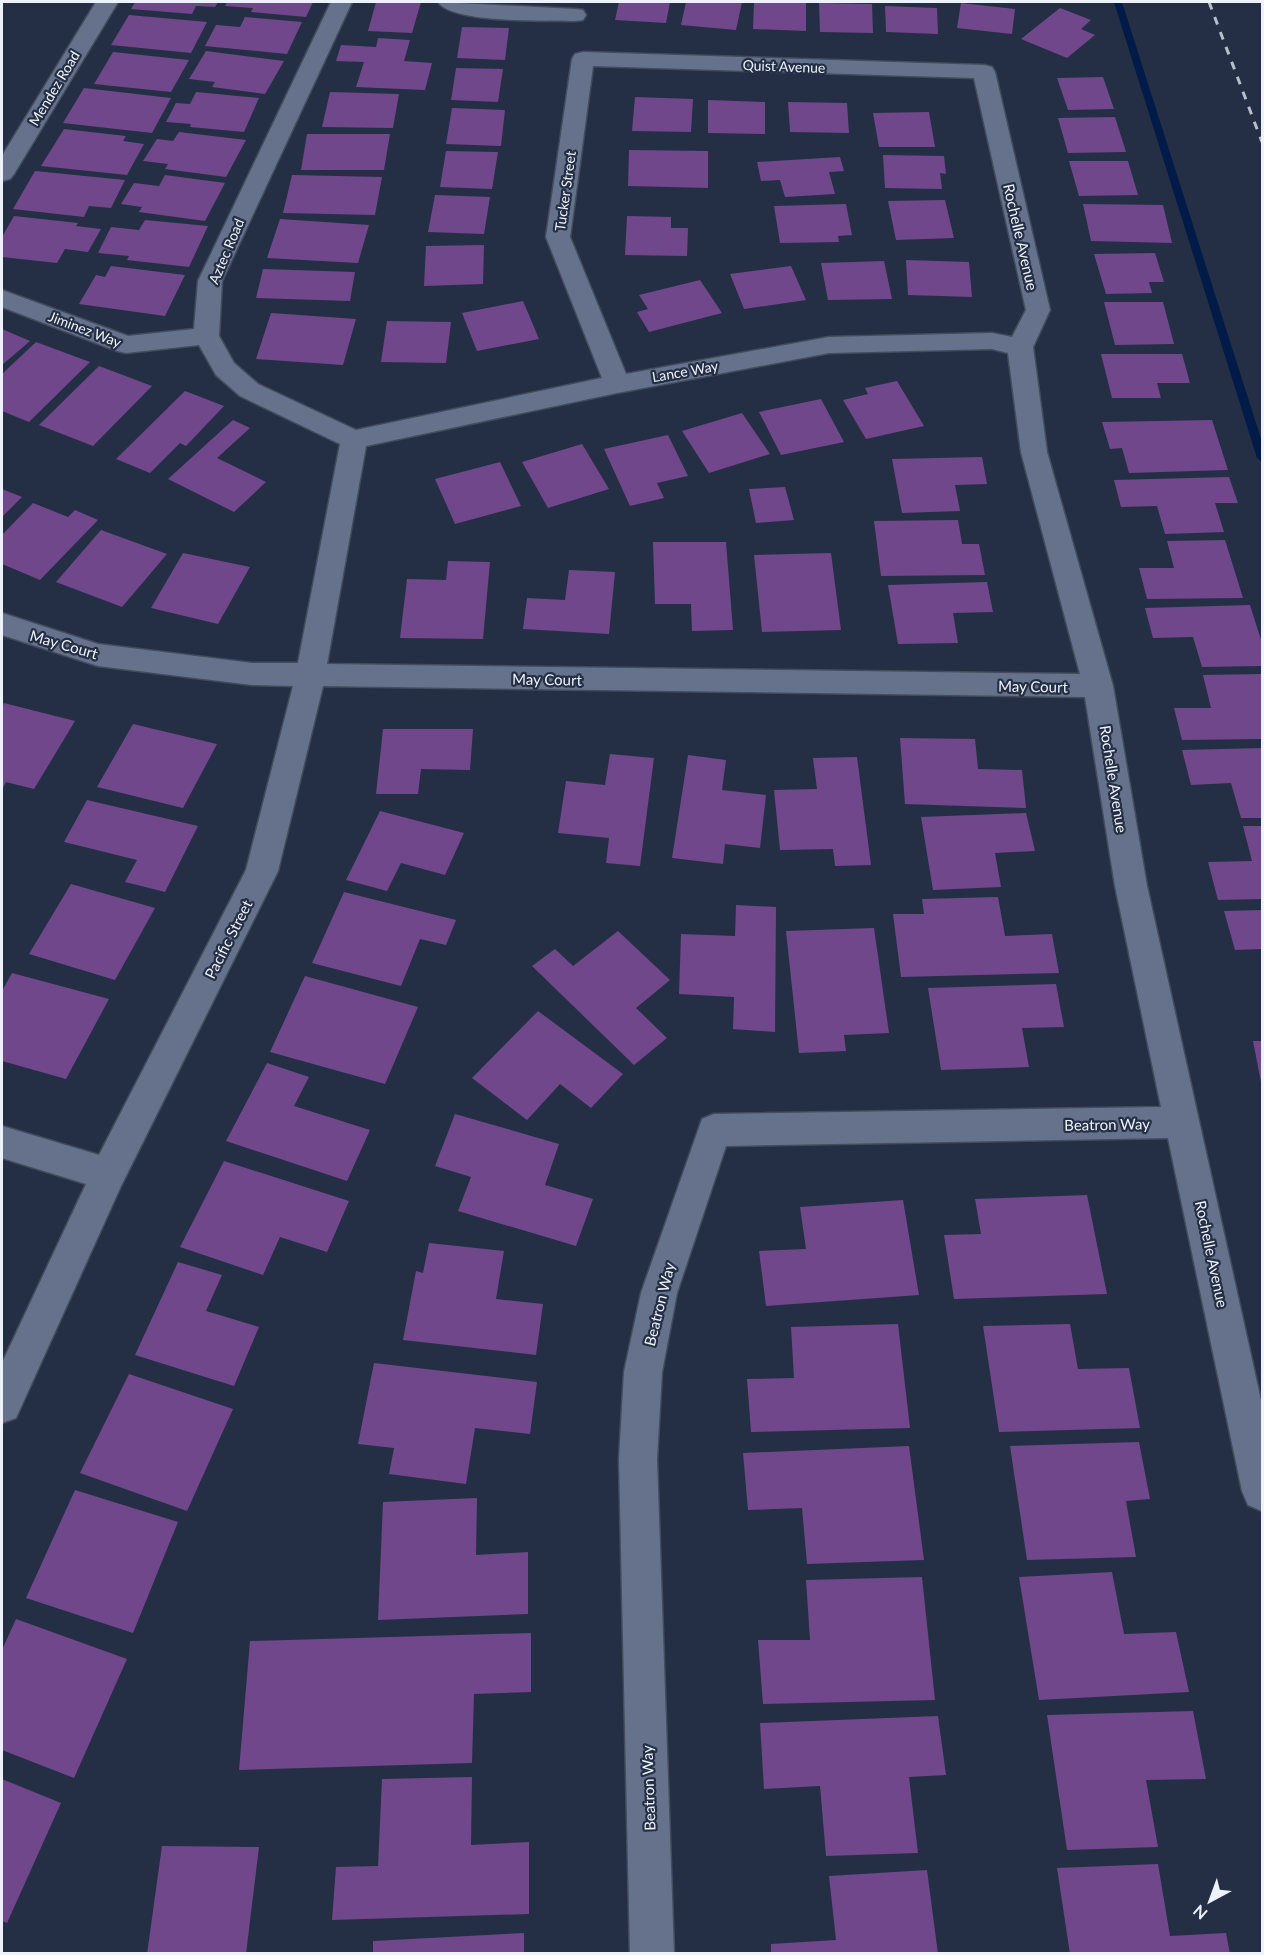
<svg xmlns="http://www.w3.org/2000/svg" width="1264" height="1955" viewBox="0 0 1264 1955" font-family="Lato,sans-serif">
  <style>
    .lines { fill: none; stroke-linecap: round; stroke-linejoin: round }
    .stream { fill: #001b47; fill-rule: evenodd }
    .building { fill: #70478a }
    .street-casing { stroke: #434b5d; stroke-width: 3 }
    .street { fill: #66728c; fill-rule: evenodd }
    .rail { stroke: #b6becc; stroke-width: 3; stroke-dasharray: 8 8; stroke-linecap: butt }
    .labels { text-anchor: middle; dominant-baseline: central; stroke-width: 4.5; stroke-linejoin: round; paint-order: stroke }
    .far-street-label { font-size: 14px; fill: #edf3fe; stroke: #242f45 }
    .street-label { font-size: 15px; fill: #edf3fe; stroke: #242f45 }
  </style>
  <rect width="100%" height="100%" fill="#242f45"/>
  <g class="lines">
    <polygon class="stream" points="1114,2 1122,2 1262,442 1262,462 1257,458"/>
  </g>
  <g class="building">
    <polygon points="135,2 218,2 215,7 196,6 192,14 131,9"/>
    <polygon points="227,2 313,2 306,17 251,12 253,8 225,6"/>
    <polygon points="376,2 421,2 412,33 368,31"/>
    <polygon points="619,2 670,2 666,23 615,20"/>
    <polygon points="686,2 742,2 736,30 681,25"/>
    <polygon points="754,2 806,3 806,31 753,29"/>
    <polygon points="819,3 872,4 873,33 820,32"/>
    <polygon points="961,3 1015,9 1012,34 957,28"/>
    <polygon points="885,6 937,8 938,34 886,32"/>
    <polygon points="1060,8 1091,20 1081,29 1095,35 1067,58 1021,39"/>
    <polygon points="129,15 207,22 191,53 111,45"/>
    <polygon points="245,17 302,22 287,54 205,46 216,25 240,27"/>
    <polygon points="462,27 509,28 505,60 457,58"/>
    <polygon points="378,38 410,40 404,61 432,63 425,90 356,87 364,62 336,61 341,45 376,47"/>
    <polygon points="206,51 284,61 265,94 212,87 215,82 189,79"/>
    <polygon points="113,52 189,60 171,92 94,84"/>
    <polygon points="456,68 503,69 498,102 451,100"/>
    <polygon points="1103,77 1114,109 1068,110 1057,78"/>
    <polygon points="84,88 171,98 152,133 63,123"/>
    <polygon points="196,92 259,98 244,132 190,127 191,124 166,122 176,103 190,104"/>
    <polygon points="330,92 399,94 393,128 322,127"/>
    <polygon points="635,97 693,99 691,132 632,131"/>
    <polygon points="708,100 765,102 765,134 708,133"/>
    <polygon points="788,102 847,103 849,133 790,132"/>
    <polygon points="452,108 505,110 501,146 446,144"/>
    <polygon points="929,112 935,147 879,147 873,113"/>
    <polygon points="1115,117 1126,152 1068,153 1058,118"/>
    <polygon points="64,129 126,136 123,141 144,144 127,175 41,166"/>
    <polygon points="179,132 246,140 226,177 165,169 168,164 143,161 157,139 173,141"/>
    <polygon points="307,134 390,134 384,170 301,170"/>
    <polygon points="629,150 708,151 708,188 628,186"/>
    <polygon points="446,151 498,152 492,189 440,187"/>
    <polygon points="883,155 944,156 946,174 940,173 942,189 885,188"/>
    <polygon points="840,157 844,171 829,172 835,194 785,197 780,180 761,181 757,162"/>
    <polygon points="1069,161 1128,161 1138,195 1079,196"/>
    <polygon points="35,171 125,180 111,208 89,206 84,217 13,209"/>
    <polygon points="165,175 225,183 205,221 139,212 142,207 121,204 134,183 159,186"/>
    <polygon points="292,175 382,177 375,215 283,213"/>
    <polygon points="435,195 490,197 484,234 428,232"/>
    <polygon points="945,200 954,238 896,240 888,201"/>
    <polygon points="846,204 852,235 838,236 839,242 780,243 774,206"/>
    <polygon points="1083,204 1163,205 1172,243 1091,241"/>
    <polygon points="14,216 78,223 76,226 101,229 88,252 65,249 57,263 2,257 2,237"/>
    <polygon points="627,216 671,217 671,228 688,228 687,256 625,255"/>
    <polygon points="280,219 369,225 358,263 267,258"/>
    <polygon points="145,220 208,226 189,267 127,260 129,256 98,253 111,227 139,230"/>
    <polygon points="484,245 483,284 424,286 426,246"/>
    <polygon points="1155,253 1164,282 1149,282 1152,293 1106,294 1094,254"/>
    <polygon points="906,260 969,262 972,297 908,295"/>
    <polygon points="884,261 892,299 828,300 821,263"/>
    <polygon points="111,266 185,275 165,316 79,304 96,275 105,277"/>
    <polygon points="791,266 806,300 744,309 730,274"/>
    <polygon points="263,269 355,272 350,301 256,298"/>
    <polygon points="700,280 722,313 649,332 637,312 648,309 639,295"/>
    <polygon points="523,301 539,339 477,351 462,313"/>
    <polygon points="1104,302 1163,302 1174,344 1115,345"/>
    <polygon points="271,313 356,319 343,365 256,359"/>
    <polygon points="387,321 451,322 446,363 381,362"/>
    <polygon points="2,329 30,341 2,365"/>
    <polygon points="36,342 90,362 29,422 2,411 2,374"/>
    <polygon points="1101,354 1182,354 1190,383 1157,383 1161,398 1112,398"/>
    <polygon points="99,366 152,386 93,446 39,425"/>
    <polygon points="897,381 924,426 866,439 843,400 868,394 865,388"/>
    <polygon points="185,391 224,406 186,446 180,443 150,473 116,459"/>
    <polygon points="821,399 844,442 781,455 759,412"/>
    <polygon points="742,413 770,454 709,473 682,431"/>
    <polygon points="233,420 250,428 217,458 266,482 234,512 168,479"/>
    <polygon points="1212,420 1228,470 1129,473 1122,448 1110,449 1102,422"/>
    <polygon points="668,435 688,476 657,483 664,498 630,506 604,449"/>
    <polygon points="582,444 609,489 548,508 522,462"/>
    <polygon points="982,457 987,484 955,485 960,511 902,513 892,459"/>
    <polygon points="500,462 521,506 455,524 435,479"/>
    <polygon points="1229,477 1238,503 1215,503 1224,532 1165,534 1157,506 1121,507 1114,480"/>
    <polygon points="785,487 794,520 756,523 749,489"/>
    <polygon points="2,489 22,497 2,517"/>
    <polygon points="33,503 68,517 75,510 98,520 40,580 2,564 2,535"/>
    <polygon points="958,520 962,544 979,544 985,575 881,576 874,521"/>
    <polygon points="101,530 167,554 122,607 56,582"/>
    <polygon points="1225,540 1243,598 1147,599 1139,568 1174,568 1167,541"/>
    <polygon points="653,542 726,542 733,630 692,631 691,604 655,604"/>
    <polygon points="183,553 250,567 218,624 151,608"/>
    <polygon points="831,553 841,630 762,632 754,555"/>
    <polygon points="448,561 490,562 483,639 400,638 407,579 446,580"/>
    <polygon points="569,570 615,572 609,634 523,629 527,598 565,600"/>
    <polygon points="987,582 993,612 953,613 958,643 898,644 888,585"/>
    <polygon points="1250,605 1262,643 1262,666 1202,667 1193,637 1153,638 1145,608"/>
    <polygon points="1262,674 1262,739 1182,740 1174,708 1211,708 1203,675"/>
    <polygon points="4,703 75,721 34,789 6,782 2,790 2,707"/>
    <polygon points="133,724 217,744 183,808 97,787"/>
    <polygon points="383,729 473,729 470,770 421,769 418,794 376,794"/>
    <polygon points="900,738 975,739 978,769 1022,770 1026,808 905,804"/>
    <polygon points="1262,748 1262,818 1241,818 1231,783 1191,785 1182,750"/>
    <polygon points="610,754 654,758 640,866 606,863 609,838 558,833 566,781 605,785"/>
    <polygon points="688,755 726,760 722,790 766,795 760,848 725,844 723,864 672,858"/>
    <polygon points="857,757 871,865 835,866 833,849 780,850 774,790 817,789 813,758"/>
    <polygon points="87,800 198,826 165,892 125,882 137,860 64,842"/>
    <polygon points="380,811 464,833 445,875 401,863 387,891 346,880"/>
    <polygon points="1026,813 1035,851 995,853 1001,887 933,890 921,817"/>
    <polygon points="1243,826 1262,826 1262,899 1218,900 1208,862 1252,861"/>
    <polygon points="71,884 155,908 115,980 29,954"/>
    <polygon points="344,892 456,920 446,945 420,939 401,986 312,963"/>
    <polygon points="998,897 1005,936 1052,934 1059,973 901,977 893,914 924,914 922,899"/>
    <polygon points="736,905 776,907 775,1032 733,1029 734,997 679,994 681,934 735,936"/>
    <polygon points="1262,910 1262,949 1235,950 1224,911"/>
    <polygon points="874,928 889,1033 844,1035 846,1051 799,1053 786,931"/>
    <polygon points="618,931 670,980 636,1008 667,1038 634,1065 532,966 555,949 573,966"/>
    <polygon points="12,973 109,999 66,1079 2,1061 2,991"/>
    <polygon points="305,976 418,1007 385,1084 270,1052"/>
    <polygon points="1056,984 1064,1027 1022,1028 1029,1067 941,1070 928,988"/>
    <polygon points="538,1011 623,1074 591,1108 560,1084 527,1120 472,1078"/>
    <polygon points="1253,1041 1262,1041 1262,1082 1261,1082"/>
    <polygon points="267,1063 309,1077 294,1106 370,1130 347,1181 226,1141"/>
    <polygon points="455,1114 559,1144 545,1185 593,1199 576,1246 458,1211 471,1177 435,1166"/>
    <polygon points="224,1161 349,1201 327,1252 280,1237 263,1275 180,1247"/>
    <polygon points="1087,1195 1107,1294 954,1299 944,1235 981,1234 975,1199"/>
    <polygon points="903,1200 919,1295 766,1306 759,1251 806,1249 800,1207"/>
    <polygon points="429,1243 504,1251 496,1299 543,1304 536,1355 403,1340 416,1271 423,1273"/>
    <polygon points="178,1262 222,1275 206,1311 259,1327 234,1386 135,1355"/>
    <polygon points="898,1324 910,1428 751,1432 747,1379 794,1378 791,1327"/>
    <polygon points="1070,1324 1078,1369 1129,1368 1140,1428 999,1432 983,1326"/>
    <polygon points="374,1363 537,1382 530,1434 475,1428 466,1484 389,1474 394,1448 358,1444"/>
    <polygon points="129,1374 233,1409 187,1511 80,1473"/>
    <polygon points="1139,1442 1150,1499 1126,1501 1136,1557 1027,1560 1010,1446"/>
    <polygon points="909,1446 924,1560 807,1564 802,1508 748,1510 743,1453"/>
    <polygon points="75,1490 178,1522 133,1633 26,1598"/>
    <polygon points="477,1498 476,1555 528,1552 528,1614 378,1620 383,1502"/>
    <polygon points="1112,1572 1124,1634 1176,1632 1189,1692 1039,1700 1019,1577"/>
    <polygon points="922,1577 935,1700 763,1704 758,1640 810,1640 806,1580"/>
    <polygon points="16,1619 127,1659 74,1778 2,1750 2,1650"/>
    <polygon points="531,1633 531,1692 474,1694 472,1763 239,1770 250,1641"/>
    <polygon points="1193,1711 1206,1779 1146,1780 1158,1847 1067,1850 1047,1715"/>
    <polygon points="938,1716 946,1775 909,1777 918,1853 826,1856 820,1786 764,1789 760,1723"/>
    <polygon points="472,1777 471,1845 529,1842 529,1914 332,1920 336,1867 378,1866 382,1779"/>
    <polygon points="2,1779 61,1803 7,1923 2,1921"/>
    <polygon points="162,1846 259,1847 246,1954 147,1954"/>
    <polygon points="1158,1864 1170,1936 1226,1933 1230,1954 1070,1954 1057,1868"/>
    <polygon points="927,1870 938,1954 771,1954 771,1944 836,1940 829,1876"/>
    <polygon points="524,1933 524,1954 373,1954 373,1941"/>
  </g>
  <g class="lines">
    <defs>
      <g id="street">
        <polygon points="96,2 118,2 14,174 10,179 2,181 2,156"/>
        <path d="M331,2H352L222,281L219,336L234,363L258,384L356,430L602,378L546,237L572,59L575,54L583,52L984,65L992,67L995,72L1050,310L1033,347L1047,452L1113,686L1147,886L1262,1405V1511L1248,1505L1242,1491L1168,1138L726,1146L677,1293L662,1372L657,1459L674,1954H630L619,1459L624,1372L641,1293L702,1119L714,1114L1161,1107L1115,886L1085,697L323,686L278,871L121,1186L16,1418L2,1423V1363L86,1184L2,1158V1126L99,1155L246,870L293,686L252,685L98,666L2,635V613L98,644L252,663H298L340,444L240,396L216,375L199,345L126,353L117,351L2,307V290L128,336L194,329L198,281ZM593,66L974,78L1026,310L1012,337L992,333L829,337L626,374L570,237ZM992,349L1008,353L1021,452L1080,674L327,664L366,446L617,393L829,353Z"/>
        <path d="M438,2L575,9L583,10L586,15L583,20L575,21C548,20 453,24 438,2Z"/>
      </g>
    </defs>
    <use href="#street" class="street-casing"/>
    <use href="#street" class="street"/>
    <polyline class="rail" points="1209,2 1262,142"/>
  </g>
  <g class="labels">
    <g class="far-street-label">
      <text transform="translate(784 66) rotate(2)">Quist Avenue</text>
      <text transform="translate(54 88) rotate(-59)">Mendez Road</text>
      <text transform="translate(565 191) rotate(-82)">Tucker Street</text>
      <text transform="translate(226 251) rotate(-67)">Aztec Road</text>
      <text transform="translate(85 329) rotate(21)">Jiminez Way</text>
      <text transform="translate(685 371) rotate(-10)">Lance Way</text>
    </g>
    <g class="street-label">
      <text transform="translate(1021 237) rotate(77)">Rochelle Avenue</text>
      <text transform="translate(64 644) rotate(16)">May Court</text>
      <text transform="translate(547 679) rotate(1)">May Court</text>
      <text transform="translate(1033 686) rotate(1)">May Court</text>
      <text transform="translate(1114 779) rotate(81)">Rochelle Avenue</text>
      <text transform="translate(228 939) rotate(-63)">Pacific Street</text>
      <text transform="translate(1107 1124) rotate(-1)">Beatron Way</text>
      <text transform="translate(1212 1254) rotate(78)">Rochelle Avenue</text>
      <text transform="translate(659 1304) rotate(-76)">Beatron Way</text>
      <text transform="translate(648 1788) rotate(-92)">Beatron Way</text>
    </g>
  </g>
  <rect width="1264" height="1955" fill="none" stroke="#edf3fe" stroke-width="6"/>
  <g transform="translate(1210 1901) rotate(221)" stroke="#242f45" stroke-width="4.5" paint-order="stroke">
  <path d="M0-4.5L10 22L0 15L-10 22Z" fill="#edf3fe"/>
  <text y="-9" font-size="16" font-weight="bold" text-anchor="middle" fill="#edf3fe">N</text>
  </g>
</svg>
